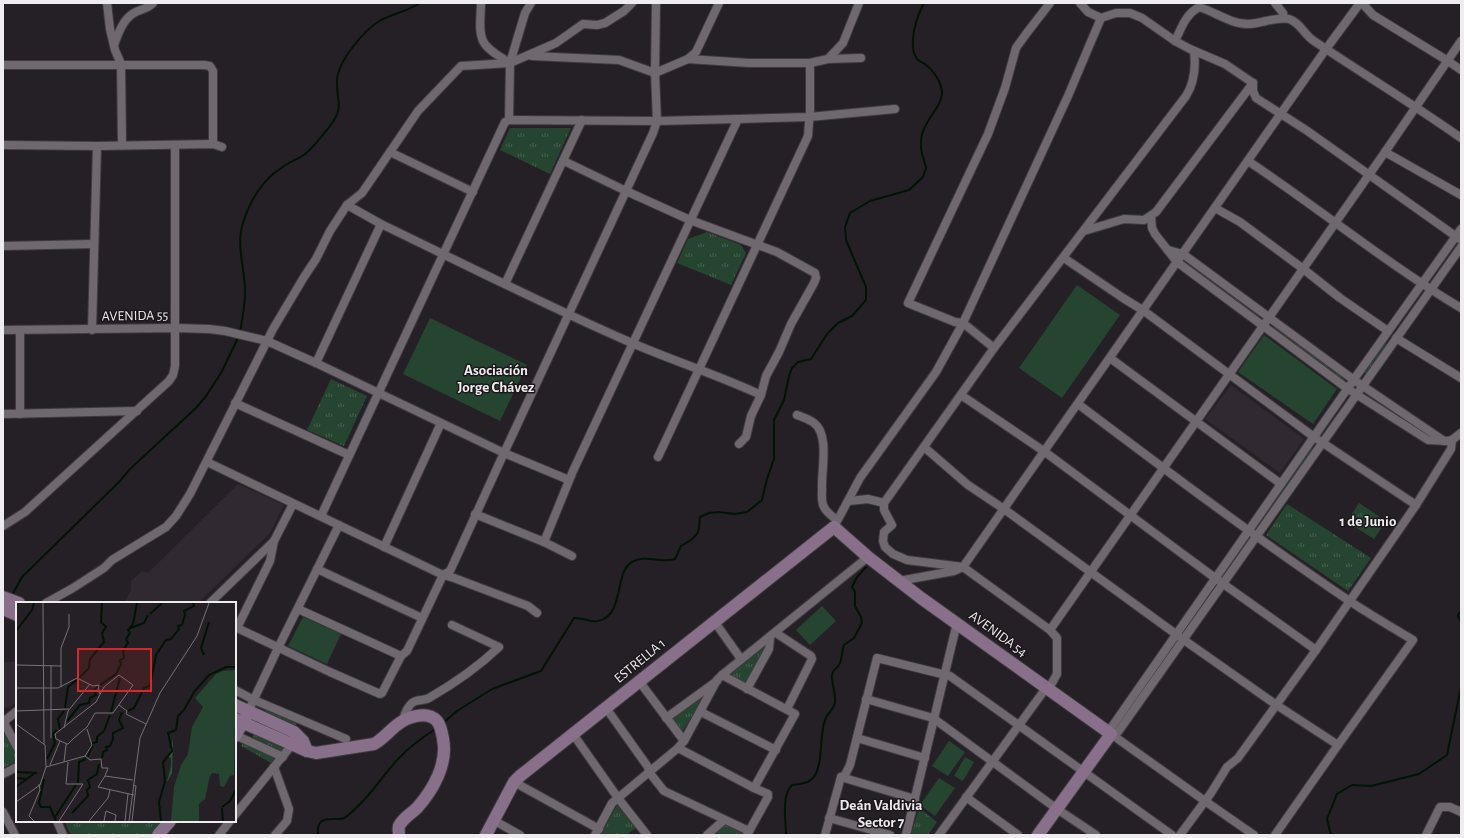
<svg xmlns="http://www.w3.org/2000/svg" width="1464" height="838" viewBox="0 0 1464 838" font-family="'Alegreya Sans',sans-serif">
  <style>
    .built { fill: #312932 }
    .grass { fill: url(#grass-tufts) }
    .pitch { fill: #254531 }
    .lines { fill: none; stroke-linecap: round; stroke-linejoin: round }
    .stream { stroke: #001405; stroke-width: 2 }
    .street-casing { stroke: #403b40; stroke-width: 10 }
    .secondary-casing { stroke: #403b40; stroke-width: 14 }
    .street { stroke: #6f696f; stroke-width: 8 }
    .secondary { stroke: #88708b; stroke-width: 12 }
    .labels { text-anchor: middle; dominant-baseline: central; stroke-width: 3; stroke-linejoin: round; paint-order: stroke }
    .street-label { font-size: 14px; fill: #efecef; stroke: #1b171b }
    .neighbourhood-label { font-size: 15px; font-weight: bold; fill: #efecef; stroke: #1b171b }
    .inset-river { fill: none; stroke: #001405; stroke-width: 2 }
    .inset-road { fill: none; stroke: #757276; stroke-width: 1 }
    .view { fill: #d62828; fill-opacity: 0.15; stroke: #d62828; stroke-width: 2 }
    .inset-edge { fill: none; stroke: #efecef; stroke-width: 2 }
  </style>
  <defs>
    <pattern id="grass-tufts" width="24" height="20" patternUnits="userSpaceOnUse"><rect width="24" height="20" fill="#254531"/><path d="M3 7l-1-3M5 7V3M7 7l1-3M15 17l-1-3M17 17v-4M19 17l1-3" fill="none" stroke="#45604f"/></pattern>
  </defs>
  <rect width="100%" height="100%" fill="#242025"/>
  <g class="built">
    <polygon points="1231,385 1304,439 1280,473 1205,419"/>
    <polygon points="238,484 284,505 270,533 198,603 124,603 131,590 131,581 142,571 148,573"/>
    <polygon points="3,662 17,662 17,702 10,707 3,708"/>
  </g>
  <g class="grass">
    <polygon points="510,128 571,128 550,174 500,150"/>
    <polygon points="707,232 741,245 746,253 731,285 677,263 688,239"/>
    <polygon points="1190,263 1260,314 1258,317 1188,266"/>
    <polygon points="1275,326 1345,377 1343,381 1273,329"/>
    <polygon points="1384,343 1387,345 1366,374 1363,372"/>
    <polygon points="331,379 367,396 344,446 307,430"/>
    <polygon points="1310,448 1313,450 1261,525 1258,523"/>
    <polygon points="1359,503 1386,521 1374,539 1347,522"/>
    <polygon points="1287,504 1371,558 1348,591 1266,535"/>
    <polygon points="764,647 766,648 746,684 731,676 730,673"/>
    <polygon points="708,690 682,732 671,719"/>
    <polygon points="266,708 297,722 295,728 263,714"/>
    <polygon points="3,728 17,754 17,761 3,768"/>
    <polygon points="255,732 286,746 284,752 280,752 252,738"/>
    <polygon points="243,743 275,758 271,763 241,746"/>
    <polygon points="617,805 636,828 626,835 601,835"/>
    <polygon points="919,808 937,822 928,835 911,835"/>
    <polygon points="64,821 165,821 154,835 71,835"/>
    <polygon points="726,824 744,834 744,835 712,835"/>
  </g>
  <g class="pitch">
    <polygon points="1077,285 1120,315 1062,398 1019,368"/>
    <polygon points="430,318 527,365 500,421 403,374"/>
    <polygon points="1264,335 1337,389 1313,424 1238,372"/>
    <polygon points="822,606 836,621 810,645 796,630"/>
    <polygon points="303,617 341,634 327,664 288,646"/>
    <polygon points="949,741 965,752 948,776 932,766"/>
    <polygon points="965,757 974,762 963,781 954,776"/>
    <polygon points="939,778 955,788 935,816 920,805"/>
  </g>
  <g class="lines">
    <g class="stream">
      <path d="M240,332C243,315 247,294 244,277C242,259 237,241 243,223C249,203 262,180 280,169C287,163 296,160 304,155C314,147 322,136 330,126C345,107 336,100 337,80C338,61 365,29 381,20C393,14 408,11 420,3"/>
      <polyline points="11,597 22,577 119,482 130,469 196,408 206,396 221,373 239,336"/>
      <polyline points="1461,611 1458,615 1461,622"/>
      <path d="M443,723L457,711L492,689L541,671L574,618C583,617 590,623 598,621C625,616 614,571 632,562C645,554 661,564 675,559L681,546L691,540L697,534L699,529L700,517L709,513L719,512L735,514L747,512L762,500L767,479L774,459V420L784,400L789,376L792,368L798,362L811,359L827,334L838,323L852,316L866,300V287L846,240L845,227L850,213L870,201L909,190L923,177L926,168C924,159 920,151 921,142C921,122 943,107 942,92C941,81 933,70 925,64C923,63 919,61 917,59C907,45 917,16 924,3"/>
      <path d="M318,835C316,812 334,822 344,818C348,816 353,811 356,808C372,794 383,775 398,759C409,747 423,737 437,728"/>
      <path d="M786,835C786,821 781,795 792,785C799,784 807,784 812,779C824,768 819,734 825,720C827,713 834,710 835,702C836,692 831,683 832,675C832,670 838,668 840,663C842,657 842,651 844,645L854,638L862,623L861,617L855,606V592L852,587L857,577L866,567"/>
      <polyline points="1331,835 1327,819 1337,794 1352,785 1371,786 1419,774 1447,755 1461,687"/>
    </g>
    <defs>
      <g id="street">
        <polyline points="107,3 110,29 115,50 121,64 122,145"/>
        <path d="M481,3C481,14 478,31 483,41C488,51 501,57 510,63"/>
        <polyline points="1080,3 1088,12 1101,18 1116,13 1130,13 1142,18 1175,41 1190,49 1225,64 1253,83"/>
        <polyline points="1275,3 1283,13 1284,18"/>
        <polyline points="1362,3 1373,15 1448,61 1461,70"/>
        <path d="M1175,41C1182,27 1185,15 1199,7C1215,12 1231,24 1248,24C1260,24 1278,16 1289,19C1301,23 1304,35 1314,41C1363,74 1413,104 1461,138"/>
        <path d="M114,45C118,34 123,19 134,13C140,9 148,9 153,3"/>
        <polyline points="532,56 619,60 655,73 688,59 749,63 810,63 828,59 861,58"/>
        <polyline points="688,59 696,52 719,3"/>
        <polyline points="828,59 843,43 859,3"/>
        <polyline points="3,65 204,65 210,66 213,71 213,144"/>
        <polyline points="1253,83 1253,91 1256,98 1306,130 1461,240"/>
        <polyline points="509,120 510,63 525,13 531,3"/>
        <polyline points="3,145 97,146 213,144 222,147"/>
        <polyline points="390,152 473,192"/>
        <polyline points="1385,152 1461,41"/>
        <polyline points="564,161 626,191 690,220 777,252 815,273 816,278 814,283 791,324 779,352 766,376 761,395 751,416 746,437 739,444"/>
        <path d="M1248,161C1320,209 1387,264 1461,308"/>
        <path d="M347,205L381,224C462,263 543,304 625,340C670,360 716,374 761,395"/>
        <polyline points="1215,208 1240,222 1302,268 1340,298 1388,331"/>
        <polyline points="1151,216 1152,228 1155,234 1177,262 1348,389 1428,440 1448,441 1452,440 1461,433"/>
        <polyline points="1084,231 1124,219 1144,220 1156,212 1253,83"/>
        <polyline points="3,246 94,244"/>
        <polyline points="1168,250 1183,254 1354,380 1444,441"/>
        <polyline points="1064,258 1123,298 1144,311 1314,437 1416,505"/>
        <polyline points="505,284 582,120"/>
        <polyline points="3,330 176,328 209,329 225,331 267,341 316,363 504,453 569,480"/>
        <polyline points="92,330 97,146"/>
        <polyline points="1396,338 1461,378"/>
        <polyline points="994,348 963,323 955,322 908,303 988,134 1005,88 1016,48 1026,34 1050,3"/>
        <polyline points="1110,358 1281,484"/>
        <polyline points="316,363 381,224"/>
        <polyline points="961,395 1045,452 1215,578 1316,650"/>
        <polyline points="235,403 349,455"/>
        <path d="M1078,404C1167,471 1256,538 1348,600C1369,614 1391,627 1413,640L1338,745L1275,835"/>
        <polyline points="3,414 137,411"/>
        <polyline points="20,414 20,330"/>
        <path d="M797,415C802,417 809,419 814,423C830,435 821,471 822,489C822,494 821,502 824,507C826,512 833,517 837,520"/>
        <polyline points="924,447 968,485 1004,509 1184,640 1275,704 1338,745"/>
        <polyline points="658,457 808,136 810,110 810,63"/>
        <polyline points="207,462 443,575 454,578 528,606 537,613"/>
        <path d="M849,501L868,499L884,503L994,348L1186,96C1194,83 1196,67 1194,51"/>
        <polyline points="884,503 884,510 892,525 884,532 883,541 885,547 893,554 907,560 963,567 1050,630 1057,638 1057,674 1052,683 1046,688 939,835"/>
        <polyline points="475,514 544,542 572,556"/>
        <polyline points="321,516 505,122 509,120 657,121 738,119 809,117 895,109"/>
        <polyline points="3,526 25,512 169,381 173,375 175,366 175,145"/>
        <polyline points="834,527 860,478 936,372 963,323 1068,96 1101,18"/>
        <polyline points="544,542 573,471 738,119"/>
        <polyline points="384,547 441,423"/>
        <polyline points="317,569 422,618"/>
        <polyline points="899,581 954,571 963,567 1326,49 1360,3"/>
        <polyline points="46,603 73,588 104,568 112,560 166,527 176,516 190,494 273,329 304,277 316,259 330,231 347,205 362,193 418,111 461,66 510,63 556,43 583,24 597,25 605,23 624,11 632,3"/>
        <polyline points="210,603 274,541 293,504"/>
        <polyline points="298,609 401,656"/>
        <polyline points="714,621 741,659"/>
        <polyline points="235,627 330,672 380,694 382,693 401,656 407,651 443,575 450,571 504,453 653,133 657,121 655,73 656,3"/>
        <polyline points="237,628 270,561 274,541"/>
        <polyline points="1050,630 1385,152 1461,195"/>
        <polyline points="776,633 811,656 812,659 787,709"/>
        <polyline points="722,675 795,714 754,788"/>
        <polyline points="639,681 684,741"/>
        <polyline points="747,689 769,649 770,638"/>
        <polyline points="235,690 254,700 346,739"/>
        <polyline points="866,699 933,718 1057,809 1096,835"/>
        <polyline points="606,708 648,767 649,772 664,791 749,831"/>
        <polyline points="248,712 278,648 339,525"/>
        <polyline points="701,712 776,750"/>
        <polyline points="666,718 717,681"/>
        <polyline points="3,721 17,747"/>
        <polyline points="3,722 17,711"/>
        <path d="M402,722C404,716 406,708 412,703C417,699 424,701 429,698C455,683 478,667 499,647L452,625"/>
        <polyline points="573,734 618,798 647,835"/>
        <polyline points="1111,734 1111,728 1357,375 1461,229"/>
        <polyline points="1111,734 1118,732 1461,247"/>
        <polyline points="1111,734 1205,801 1254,835"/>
        <polyline points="235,735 283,757"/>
        <polyline points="857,738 925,758"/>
        <polyline points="678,748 754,788 768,794 768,797 747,835"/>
        <polyline points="274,767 289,809 287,821 275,835"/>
        <polyline points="3,774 17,767"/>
        <polyline points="841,777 915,799"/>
        <polyline points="514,782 599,829"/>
        <polyline points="966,797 1018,835"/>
        <polyline points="3,812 15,835"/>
        <polyline points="235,815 295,741"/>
        <polyline points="829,818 890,835"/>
        <polyline points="493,820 520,835"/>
        <polyline points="57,821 63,835"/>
        <polyline points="219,835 230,821"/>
        <polyline points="595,835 612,803 678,748 684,741 717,680 722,675 868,557"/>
        <polyline points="707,835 724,820"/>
        <polyline points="825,835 841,777 845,775 850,765 877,658 950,676 1172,835"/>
        <polyline points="906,835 957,623"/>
        <polyline points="1180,835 1211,793 1227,767 1238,758 1316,650 1416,505 1451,449 1452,440"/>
        <polyline points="1426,835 1440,807 1450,807 1461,812"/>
      </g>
      <g id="secondary">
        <polyline points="3,597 19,603"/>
        <polyline points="3,609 17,615"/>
        <polyline points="235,705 294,732 303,741 307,751"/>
        <path d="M235,719L307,751L316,753L374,744C383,739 389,731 397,725C407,717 427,710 437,721C441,726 442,733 443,739C448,764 433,790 417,808C411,814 403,818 399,826C398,829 399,832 399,835"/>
        <polyline points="235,736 247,715"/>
        <polyline points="158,835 170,821"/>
        <polyline points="486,835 514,782 520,776 834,527 868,557 921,598 1111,734 1038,835"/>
      </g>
    </defs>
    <use href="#street" class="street-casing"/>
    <use href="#secondary" class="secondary-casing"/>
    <use href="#street" class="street"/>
    <use href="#secondary" class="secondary"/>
  </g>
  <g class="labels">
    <g class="street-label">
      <text transform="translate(135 316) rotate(-1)">AVENIDA 55</text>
      <text transform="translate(998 634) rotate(36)">AVENIDA 54</text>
      <text transform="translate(640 661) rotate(-39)">ESTRELLA 1</text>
    </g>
    <g class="neighbourhood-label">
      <text x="496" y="370">Asociación<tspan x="496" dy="17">Jorge Chávez</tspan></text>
      <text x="1368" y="521">1 de Junio</text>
      <text x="881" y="805">Deán Valdivia<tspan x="881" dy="17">Sector 7</tspan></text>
    </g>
  </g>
  <g transform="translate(16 602)">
    <rect width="220" height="220" fill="#242025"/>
    <path d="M220,68L218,173L214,174L208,185L204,184L203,172L196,171L194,174L189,197L183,202V219H155L158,185L165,163L172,152L176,125L187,105L179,96L200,72L207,69Z" fill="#254531"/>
    <path d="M157,137L156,171L151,180L155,164V156L153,155Z" fill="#245839"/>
    <path class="inset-river" d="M134,12L146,1M114,26L128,21L132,13M0,29L16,8L18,1M188,53L185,46L193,20M63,76L73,66L74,57L88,40L86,31L90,25L85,20L86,1M84,83L100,72L105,62L104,58L108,56L107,48L112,41L110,37L114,31L112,28L117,22L121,1M49,106L52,85L61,78M112,109L118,106L128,86L134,84L140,53L150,38L155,37L163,27L162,24L166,23L169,13L168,9L178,4L177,1M95,110L104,76M51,119L64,103L73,101L74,96L80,93L78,88L82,85M44,127L42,117L48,109M72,155L77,141L81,140V135L88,129L94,113M86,156L87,150L91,148L90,145L94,144L97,137V131L107,126L103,118L106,110M31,157L39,141L37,132L41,128M0,170L21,171M0,176L12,177M28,177L23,201L25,205H34L40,219M62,181L63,160L70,157M0,185L19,171M206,205L214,199L220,188M206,206L207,219M56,211L72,194L71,188L74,185L72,178L81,172L83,162M39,215L60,183M145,219L143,200L149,179L147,160L156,149L152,131L160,128L162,114L168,108L178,90L193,73L210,65H220"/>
    <path class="inset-road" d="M27,1L28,142M0,63L45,64M35,63V136M77,84L83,83L82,88L84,92M45,85V46L53,25V12M0,86H42L61,76L77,84M103,103L111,109L110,112L130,122M0,109L53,107M0,122L29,143L30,165M48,126L52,109L74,82M69,154L76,143L71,127M48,160L50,143L51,142H52L57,137L65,130L71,125L79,111H97L117,83L103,73L88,85L80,100L39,132L40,137L51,142M34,163L44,139M30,165L69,154L74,158L85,157L86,166H92L89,174L117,178M89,174L82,185L118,193M0,200L24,183L30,165M18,219L13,214L24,188L23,182M43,219L67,182H50L52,160M73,219L92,196L94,188M88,219L90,209L100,213L99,219M109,219L112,192M113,219L124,136L144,91L181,34L193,1M116,219L120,184L117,183"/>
    <path class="view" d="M62,47H135V89H62Z"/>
    <rect width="220" height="220" class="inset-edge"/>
  </g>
  <rect width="1464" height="838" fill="none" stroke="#efecef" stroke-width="8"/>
</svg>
